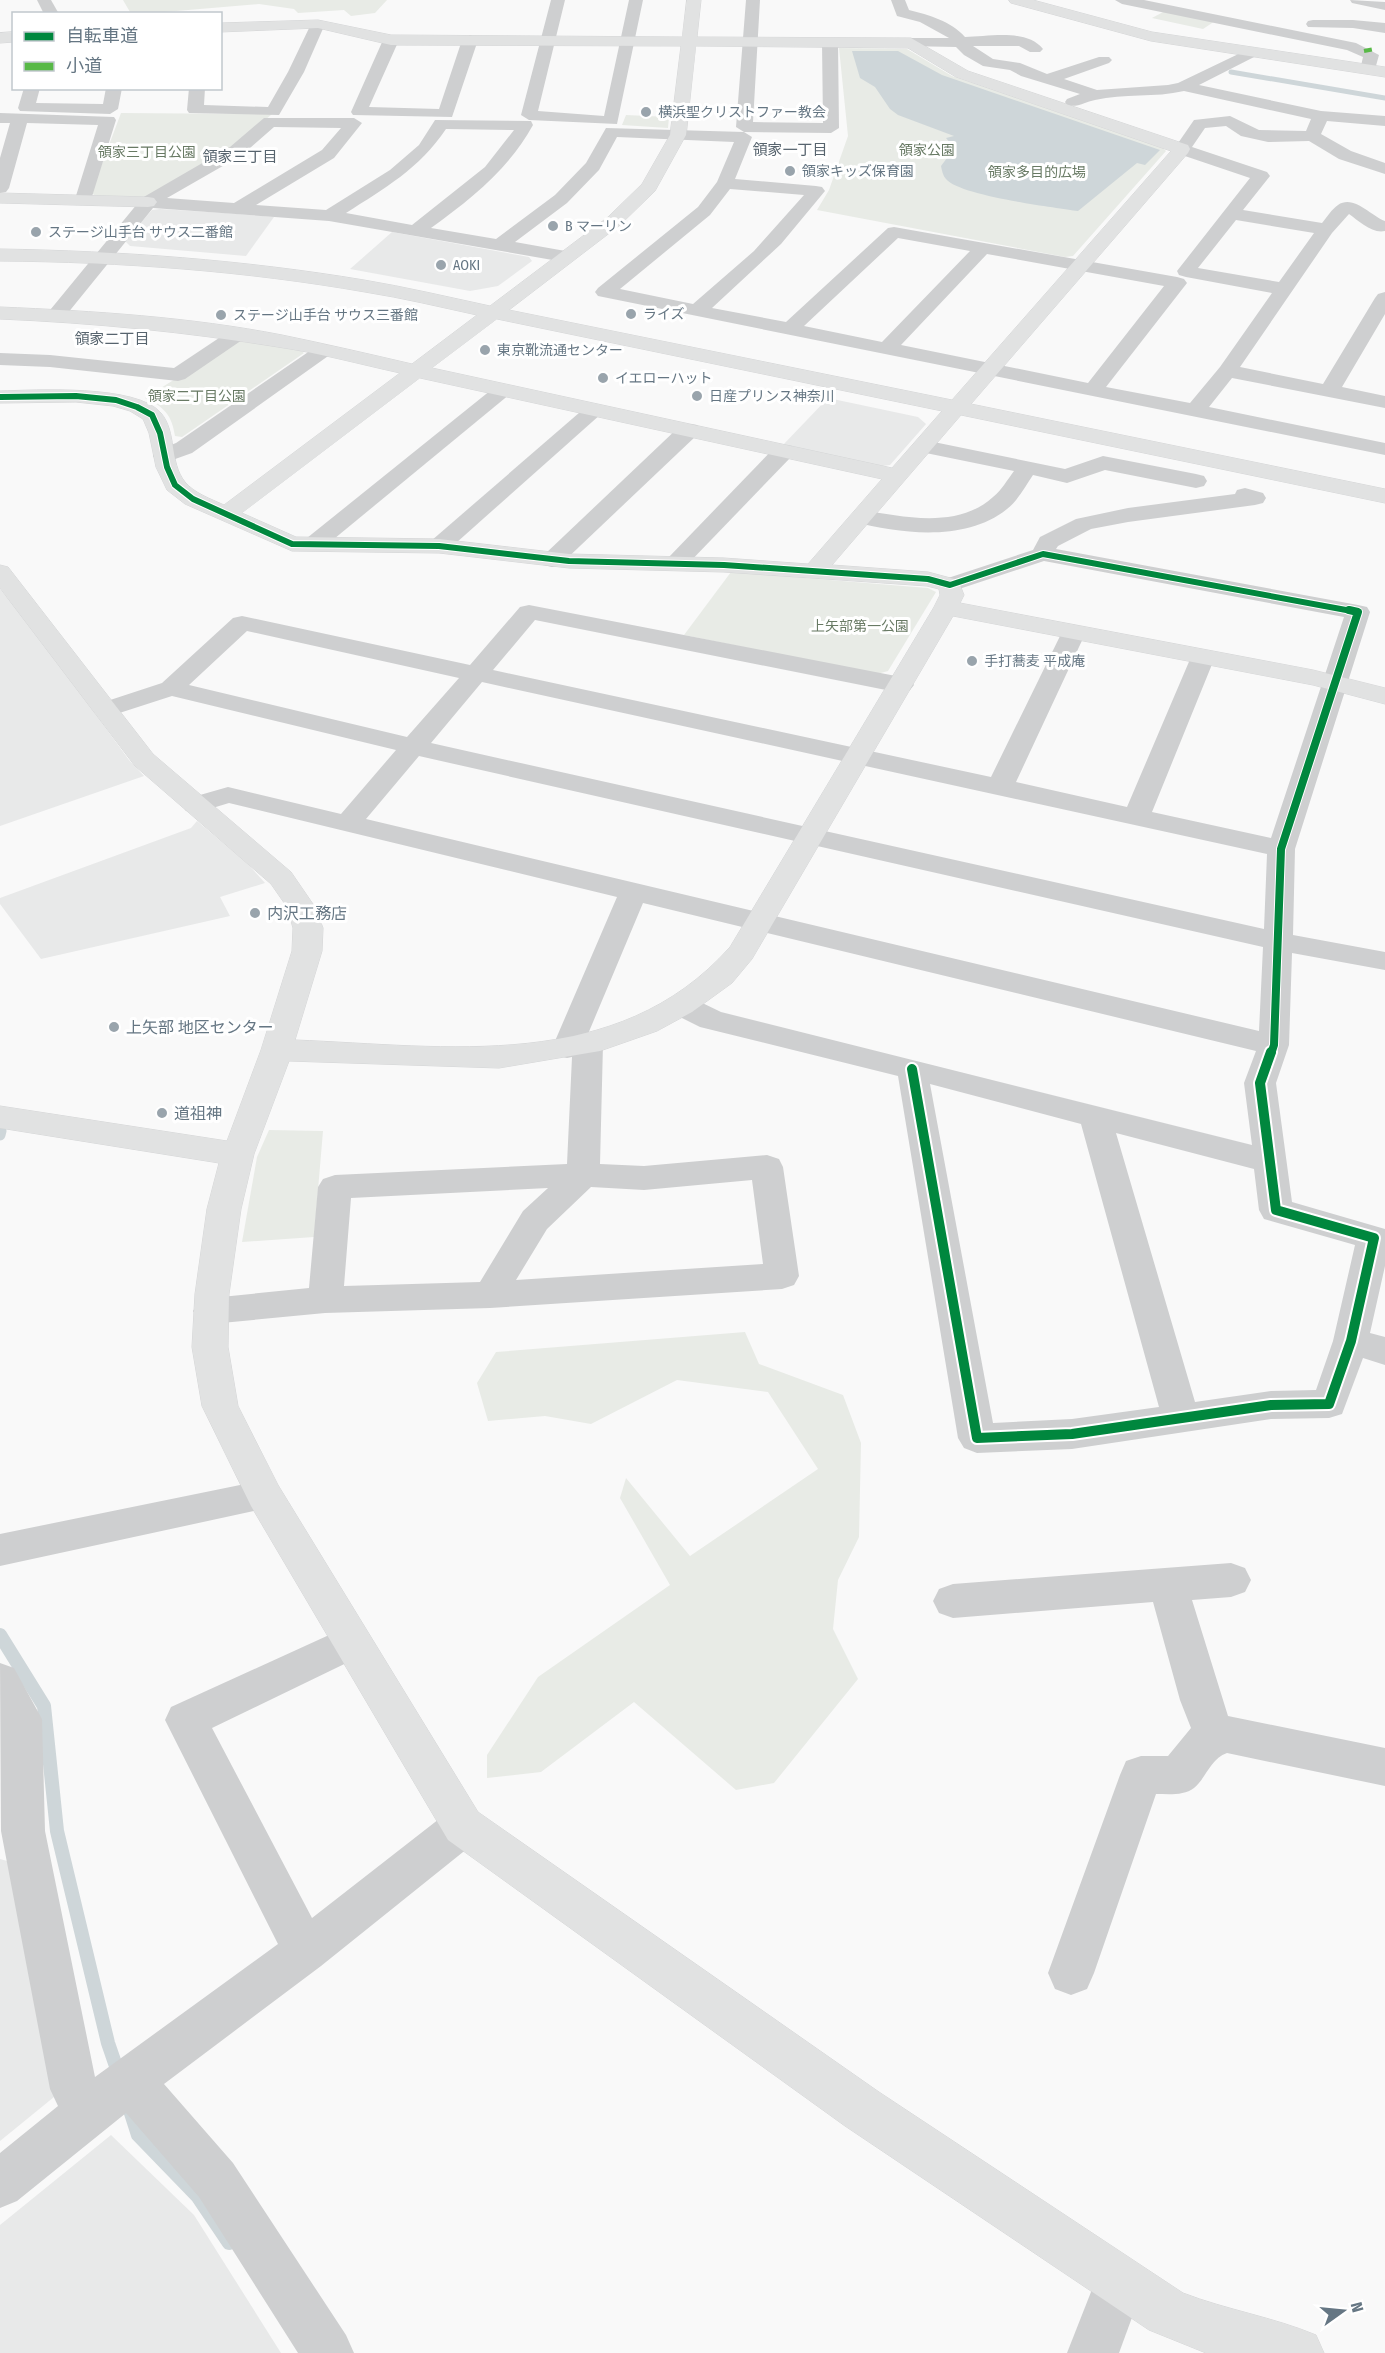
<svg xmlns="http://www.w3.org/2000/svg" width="1385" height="2353" viewBox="0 0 1385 2353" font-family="'Fira Sans Condensed','Noto Sans JP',sans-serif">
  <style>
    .built { fill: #e8e9e9 }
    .green { fill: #e8ebe6 }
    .water { fill: #ced6d9 }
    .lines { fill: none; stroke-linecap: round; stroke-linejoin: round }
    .stream-far2 { stroke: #ced6d9; stroke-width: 5 }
    .stream-far1 { stroke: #ced6d9; stroke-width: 11 }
    .stream { stroke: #ced6d9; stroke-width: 14 }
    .secondary-casing { stroke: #d5d6d7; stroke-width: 1 }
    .street { fill: #cecfd0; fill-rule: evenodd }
    .secondary { fill: #e1e2e2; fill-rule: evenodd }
    .quiet { stroke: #58b947; stroke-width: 4; stroke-dasharray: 8 4; stroke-linecap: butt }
    .cycleway-far2-casing { stroke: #fff; stroke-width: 8 }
    .cycleway-far1-casing { stroke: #fff; stroke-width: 10 }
    .cycleway-casing { stroke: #fff; stroke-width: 14 }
    .cycleway-far2 { stroke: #00873e; stroke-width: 6 }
    .cycleway-far1 { stroke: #00873e; stroke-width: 8 }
    .cycleway { stroke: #00873e; stroke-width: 10 }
    .poi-dot { fill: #99a4ac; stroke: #fff; stroke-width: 2 }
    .labels { text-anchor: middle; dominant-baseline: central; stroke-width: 6; stroke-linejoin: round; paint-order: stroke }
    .far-poi-label { font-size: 14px; fill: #657683; stroke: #fff; text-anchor: start }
    .far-park-label { font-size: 14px; fill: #687a64; stroke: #fff }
    .far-neighbourhood-label { font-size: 15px; fill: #57646e; stroke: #fff }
    .poi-label { font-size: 16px; fill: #657683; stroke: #fff; text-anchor: start }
  </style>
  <rect width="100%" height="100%" fill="#f9f9f9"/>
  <g class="built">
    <polygon points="160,209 225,213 274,217 246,256 130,246 125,241 152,210"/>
    <polygon points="392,232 529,257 532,261 498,286 470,291 350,269"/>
    <polygon points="828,398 918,417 926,424 890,465 882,466 783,445"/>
    <polygon points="0,589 31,626 129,760 144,776 0,826"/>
    <polygon points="197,821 247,863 265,883 220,897 230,916 41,959 0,904 0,898 191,828"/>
    <polygon points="0,1859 21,1865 65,2088 0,2141"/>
    <polygon points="111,2135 194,2215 281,2353 0,2353 0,2225"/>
  </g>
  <g class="green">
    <polygon points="123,0 387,0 375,13 351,16 344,10 298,13 294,9 259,4 141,14 130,12"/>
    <polygon points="1165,11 1215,21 1203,29 1152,18"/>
    <polygon points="839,48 907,49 952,76 1163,148 1166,151 1073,256 1065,257 817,210 829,190 848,136"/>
    <polygon points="121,113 272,114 232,149 148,196 139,198 96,196 91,193"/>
    <polygon points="626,115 669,117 668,128 622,125"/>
    <path d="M237,340L300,350L304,353L182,437L175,436C172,415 164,407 145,398Z"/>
    <polygon points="731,572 928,588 936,592 888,671 877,674 684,635"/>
    <polygon points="269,1130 323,1131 314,1237 242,1242 257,1157"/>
    <polygon points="745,1332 759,1364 843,1395 861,1443 859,1537 838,1580 833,1629 858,1679 774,1783 736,1790 634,1702 541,1772 487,1778 487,1755 538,1677 670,1585 620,1498 626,1478 690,1556 818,1469 768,1392 677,1380 591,1424 545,1416 488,1421 477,1383 496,1352"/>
  </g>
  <path class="water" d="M852,51H898L942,75L1160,150L1145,165L1137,163L1078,211C1053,207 960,196 946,179C943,176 942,171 941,166L947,158L940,155L951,144L946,138L954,136L898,115L890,109L875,87L860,78Z"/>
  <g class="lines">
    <polyline class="stream-far2" points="1231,72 1385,98"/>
    <polyline class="stream-far1" points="0,1135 1,1131"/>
    <g class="stream">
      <polyline points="0,1635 44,1706 57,1831 108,2043 119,2075"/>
      <polyline points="130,2110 138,2135 198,2197 229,2243"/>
    </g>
    <defs>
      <g id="secondary">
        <path d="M687,0H701L697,37L911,38L968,71L1188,145L1190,149L1188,153L971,404L1385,489V503L961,415L832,565L928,572L958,580L964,595L960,603L1313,670L1385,688V704L1313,685L953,616L752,959L732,983L692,1012L657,1031L600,1051L499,1068L289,1061L254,1154L241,1209L229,1294L228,1347L238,1406L278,1485L478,1812L879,2092L1183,2293C1227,2310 1273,2317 1316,2335L1324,2353H1206L1149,2330L845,2126L448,1840L251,1506L202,1406L192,1347L195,1294L207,1209L219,1163L0,1128V1106L227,1141L261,1050L292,951L293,928L287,907L271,884L135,766L0,588V565L8,567L153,754L291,872L315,907L323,928L322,951L295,1040C447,1046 617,1074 730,947L934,607L940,595L939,589L927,586L724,572L569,568L439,553L292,551L185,504L167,490L156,467L149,433L143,419L130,411L113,406L76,402L0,403V391C35,390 137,384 161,413C177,432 169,462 185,482C194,493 211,499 224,505L400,373C359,364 319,353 278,347C186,332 94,323 0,319V307C94,311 190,317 282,335C326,344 369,354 412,364L477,315C440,307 403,298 365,292C245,271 122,262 0,261V249C122,251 244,260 364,280C406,287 448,297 490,306L608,217L642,184L670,135L681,46L391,45L318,28L220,32V23L318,20L391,35L682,37ZM696,46L908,48L956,77L1171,151L952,400L509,310L620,225L655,191L686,135ZM497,319L942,411L892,468L432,368ZM420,378L882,479L808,564L724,558L569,554L439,539L296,537L242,513Z"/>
        <polygon points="1009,0 1033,0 1152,32 1385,67 1385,77 1151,41 1011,3"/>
        <polygon points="14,32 14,42 0,43 0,33"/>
        <polygon points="0,193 148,197 154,198 157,202 154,206 148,207 0,203"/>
      </g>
    </defs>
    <use href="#secondary" class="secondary-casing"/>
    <g class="street">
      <polygon points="37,0 51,0 59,14 44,14"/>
      <polygon points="551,0 565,0 538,111 604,116 629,0 643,0 617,124 529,120 521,115"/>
      <path d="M746,0H760L753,122L823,123L822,43L830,38L838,43L839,128L831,133L744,132L752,137L735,179L816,186L822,187L825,191L781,244L712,308L786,322L888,228L894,227L1177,277L1184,279L1187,283L1106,387L1190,403L1220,367L1272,293L1186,277L1179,275L1177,271L1250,178L1176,153L1174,149L1194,120L1230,116L1259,130L1306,131L1311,119L1184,91C1155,98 1124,93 1095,100C1085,102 1077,108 1067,105L1065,102L1067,99L1080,94L1021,76L1010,70L983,66L964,55L956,47L906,46L903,43L911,38H949L920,22L897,16L891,0H905L909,10C929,15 951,21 965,37C988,37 1026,28 1043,49L1040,52H1030L1019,46H973L993,59L1020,63L1047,74L1099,57H1109L1112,60L1109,63L1064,79L1097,90L1168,85L1178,83L1253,47L1261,52L1258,55L1199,85L1321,111L1385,116V126L1327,121L1321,134L1351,151L1385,163V174L1339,159L1309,141L1268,142L1241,136L1226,126L1205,128L1192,147L1267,172L1270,176L1243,210L1322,223C1327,217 1332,209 1338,205C1354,194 1372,217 1385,221V231C1372,234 1359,221 1349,214L1332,233L1240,367L1323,384L1375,298L1378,294L1385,292V314L1342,387L1385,396V408L1232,378L1209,407L1385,443V455L598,296L595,292L598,288L698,207L717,182L734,142L617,137L599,170L567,203L515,242L571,252L573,256L571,260L564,262L329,221L153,208L63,319H49L46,315L142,198L230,147L264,118H354L362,123L334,158L256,205L326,210L390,170L419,145L435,120L531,121L533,125C508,170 472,198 431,228L496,239L555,195L586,163L606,128L744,132L736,127ZM274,127L341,128L322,150L234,203L167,198L242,155ZM446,129L514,130L485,167L412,225L346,213C385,188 419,169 446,129ZM730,189L804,195L754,251L693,304L620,289L710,215ZM1236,220L1314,233L1279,282L1198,268ZM898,238L970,251L882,342L804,326ZM987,254L1164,286L1088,383L901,345Z"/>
      <polygon points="1115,0 1144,0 1356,43 1379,55 1374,73 1362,73 1360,70 1363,57 1347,50 1122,4"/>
      <polygon points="1350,0 1385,2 1385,10 1352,3"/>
      <polygon points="318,20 325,24 304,72 279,115 189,113 187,110 189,88 205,88 204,105 268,107 288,72 311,24"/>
      <polygon points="1313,20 1353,20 1385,23 1385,33 1353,28 1308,27 1306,24 1308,21"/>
      <polygon points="391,35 399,40 369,107 439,109 462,40 470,35 475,37 478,40 452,117 353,115 351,112 383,40"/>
      <polygon points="24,88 40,88 36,103 103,104 106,88 122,88 118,109 110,114 20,111 18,108"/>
      <polygon points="0,113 114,117 116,120 90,203 78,203 75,199 98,125 27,123 9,188 6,192 0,193 0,158 10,123 0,123"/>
      <polygon points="238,328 245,330 248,334 245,338 185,379 178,381 50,367 0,365 0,353 50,355 174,368 231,330"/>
      <polygon points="324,344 331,346 334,350 331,354 192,453 164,463 156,461 153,456 156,451 176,443 317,346"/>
      <polygon points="503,384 510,386 513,390 510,394 323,548 315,550 307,548 303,543 307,538 496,386"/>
      <polygon points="594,404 601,406 605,410 601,414 447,551 439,553 431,551 427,546 431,541 587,406"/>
      <polygon points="689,424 697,425 700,430 697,435 560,565 552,567 544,565 540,560 544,555 681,425"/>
      <path d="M924,440L1065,469L1103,456L1196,474L1204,476L1207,481L1204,486L1196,488L1105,470L1067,483L1033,475C1025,487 1018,500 1007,509C966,542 902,534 854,522L851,517L854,512L862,510C904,517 958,529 993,497C1002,490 1007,480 1014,471L916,451L913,446L916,441Z"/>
      <polygon points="784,445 792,446 795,451 792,456 684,568 676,570 668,568 664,563 668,558 776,446"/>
      <path d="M1245,488L1263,493L1266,498L1263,503L1255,505L1128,522L1091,529L1058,546L1056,549L1358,605L1367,607L1370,612L1295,849L1293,935L1385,952V970L1292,953L1289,1045L1276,1083L1292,1202L1385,1229V1266L1370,1333L1385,1337V1365L1363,1358L1342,1414L1329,1418L1271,1419L1072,1449L977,1453L964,1448L958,1438L898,1076L700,1027L670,1012L666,1005L670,998L681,995L692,998L721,1012L1252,1145L1244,1083L1256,1051L643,903L588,1034L599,1037L603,1044L600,1164L644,1166L767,1155L779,1159L783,1167L799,1276L794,1285L782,1289L490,1308L325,1313L211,1324L199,1320L193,1311L199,1302L211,1298L309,1288L318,1187L323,1179L335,1175L567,1164L572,1057L567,1058L556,1055L552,1048L617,897L229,803L196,813L186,811L182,805L186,799L228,787L341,814L396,750L172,696L107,717L98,714L94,709L98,704L162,683L233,618L242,616L470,665L520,607L529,605L901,677L910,680L914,685L910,690L901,693L535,620L493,670L991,777L1062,632L1065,627L1074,625L1083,627L1086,632L1016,782L1127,807L1191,657L1194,652L1203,650L1212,652L1215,657L1152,812L1271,838L1344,617L1044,561L950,592L942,590L938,585L942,580L1033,550L1040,537L1076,519L1128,508L1235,494L1237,490ZM247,631L459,678L407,737L189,685ZM482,682L1267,854L1264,929L431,743ZM419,756L1263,947L1259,1031L366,819ZM930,1084L1081,1124L1159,1407L1072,1419L993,1423ZM1116,1133L1254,1169L1259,1210L1264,1219L1355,1245L1333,1341L1316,1390L1271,1391L1195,1402ZM752,1180L763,1264L516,1280L547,1229L591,1187L644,1190ZM548,1188L523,1211L480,1282L344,1286L351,1198Z"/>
      <polygon points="264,1480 277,1484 283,1495 277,1506 0,1566 0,1534"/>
      <path d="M1231,1563L1245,1568L1251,1580L1245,1592L1231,1597L1192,1600L1228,1716L1385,1748V1786L1227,1753C1210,1759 1207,1777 1194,1788C1184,1796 1168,1794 1156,1794L1094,1973L1087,1989L1071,1995L1055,1989L1048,1973L1120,1775L1126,1761L1141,1756H1168L1191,1728L1180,1700L1153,1602L953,1618L939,1613L933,1601L939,1589L953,1584Z"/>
      <polygon points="351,1625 365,1630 371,1642 365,1654 212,1728 312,1918 448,1812 463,1806 478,1812 485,1826 478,1840 321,1966 164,2084 233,2163 346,2335 354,2353 298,2353 199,2197 126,2113 17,2201 0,2208 0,2153 58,2106 50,2089 1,1831 0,1663 14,1668 42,1719 45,1831 95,2077 278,1944 165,1720 171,1707"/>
      <polygon points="1120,2257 1138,2264 1145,2282 1119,2353 1067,2353 1102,2264"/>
    </g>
    <use href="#secondary" class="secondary"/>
    <polyline class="quiet" points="1364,51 1374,49"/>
    <defs>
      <polyline id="cycleway-far2" points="0,397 76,396 116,400 137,407 152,415 160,433 167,467 175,485 193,499 292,544 439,546 569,561 724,565 928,579 950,585 1043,554 1357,612"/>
      <polyline id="cycleway-far1" points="1271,1054 1274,1045 1281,849 1358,612 1349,610"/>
      <polyline id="cycleway" points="912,1069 977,1438 1072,1434 1271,1405 1329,1404 1351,1341 1374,1238 1276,1210 1260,1083 1271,1052"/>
    </defs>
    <use href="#cycleway-far2" class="cycleway-far2-casing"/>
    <use href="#cycleway-far1" class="cycleway-far1-casing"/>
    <use href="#cycleway" class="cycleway-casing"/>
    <use href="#cycleway-far2" class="cycleway-far2"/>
    <use href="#cycleway-far1" class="cycleway-far1"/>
    <use href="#cycleway" class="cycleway"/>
  </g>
  <g class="poi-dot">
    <circle cx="646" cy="112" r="6"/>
    <circle cx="790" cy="171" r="6"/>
    <circle cx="553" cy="226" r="6"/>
    <circle cx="36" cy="232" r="6"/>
    <circle cx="441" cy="265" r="6"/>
    <circle cx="631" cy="314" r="6"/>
    <circle cx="221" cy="315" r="6"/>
    <circle cx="485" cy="350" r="6"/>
    <circle cx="603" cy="378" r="6"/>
    <circle cx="697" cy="396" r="6"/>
    <circle cx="972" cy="661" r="6"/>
    <circle cx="255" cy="913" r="6"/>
    <circle cx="114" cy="1027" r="6"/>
    <circle cx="162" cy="1113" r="6"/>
  </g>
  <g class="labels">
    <g class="far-poi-label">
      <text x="658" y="112">横浜聖クリストファー教会</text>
      <text x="802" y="171">領家キッズ保育園</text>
      <text x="565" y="226">B マーリン</text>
      <text x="48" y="232">ステージ山手台 サウス二番館</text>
      <text x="453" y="265">AOKI</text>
      <text x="643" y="314">ライズ</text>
      <text x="233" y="315">ステージ山手台 サウス三番館</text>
      <text x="497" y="350">東京靴流通センター</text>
      <text x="615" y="378">イエローハット</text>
      <text x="709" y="396">日産プリンス神奈川</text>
      <text x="984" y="661">手打蕎麦 平成庵</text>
    </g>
    <g class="far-park-label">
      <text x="927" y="150">領家公園</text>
      <text x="147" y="152">領家三丁目公園</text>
      <text x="1037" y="172">領家多目的広場</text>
      <text x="197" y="396">領家二丁目公園</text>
      <text x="860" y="626">上矢部第一公園</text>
    </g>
    <g class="far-neighbourhood-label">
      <text x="790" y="150">領家一丁目</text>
      <text x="240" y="157">領家三丁目</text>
      <text x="112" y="339">領家二丁目</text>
    </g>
    <g class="poi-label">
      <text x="267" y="913">内沢工務店</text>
      <text x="126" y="1027">上矢部 地区センター</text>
      <text x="174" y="1113">道祖神</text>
    </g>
  </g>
  <rect x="12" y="12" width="210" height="78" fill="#ffffff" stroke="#c1c8cd" stroke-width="1.5"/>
  <rect x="24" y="32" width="30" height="9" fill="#00873e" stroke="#c1c8cd" stroke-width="1.5"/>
  <text x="66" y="42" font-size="18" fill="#657683">自転車道</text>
  <rect x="24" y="62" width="30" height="9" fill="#58b947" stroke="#c1c8cd" stroke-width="1.5"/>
  <text x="66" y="72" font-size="18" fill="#657683">小道</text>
  <g transform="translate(1343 2311) rotate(75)" stroke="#ffffff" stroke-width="4.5" paint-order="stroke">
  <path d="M0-4.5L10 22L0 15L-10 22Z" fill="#657683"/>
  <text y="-9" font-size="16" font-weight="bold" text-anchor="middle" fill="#657683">N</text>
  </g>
</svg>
